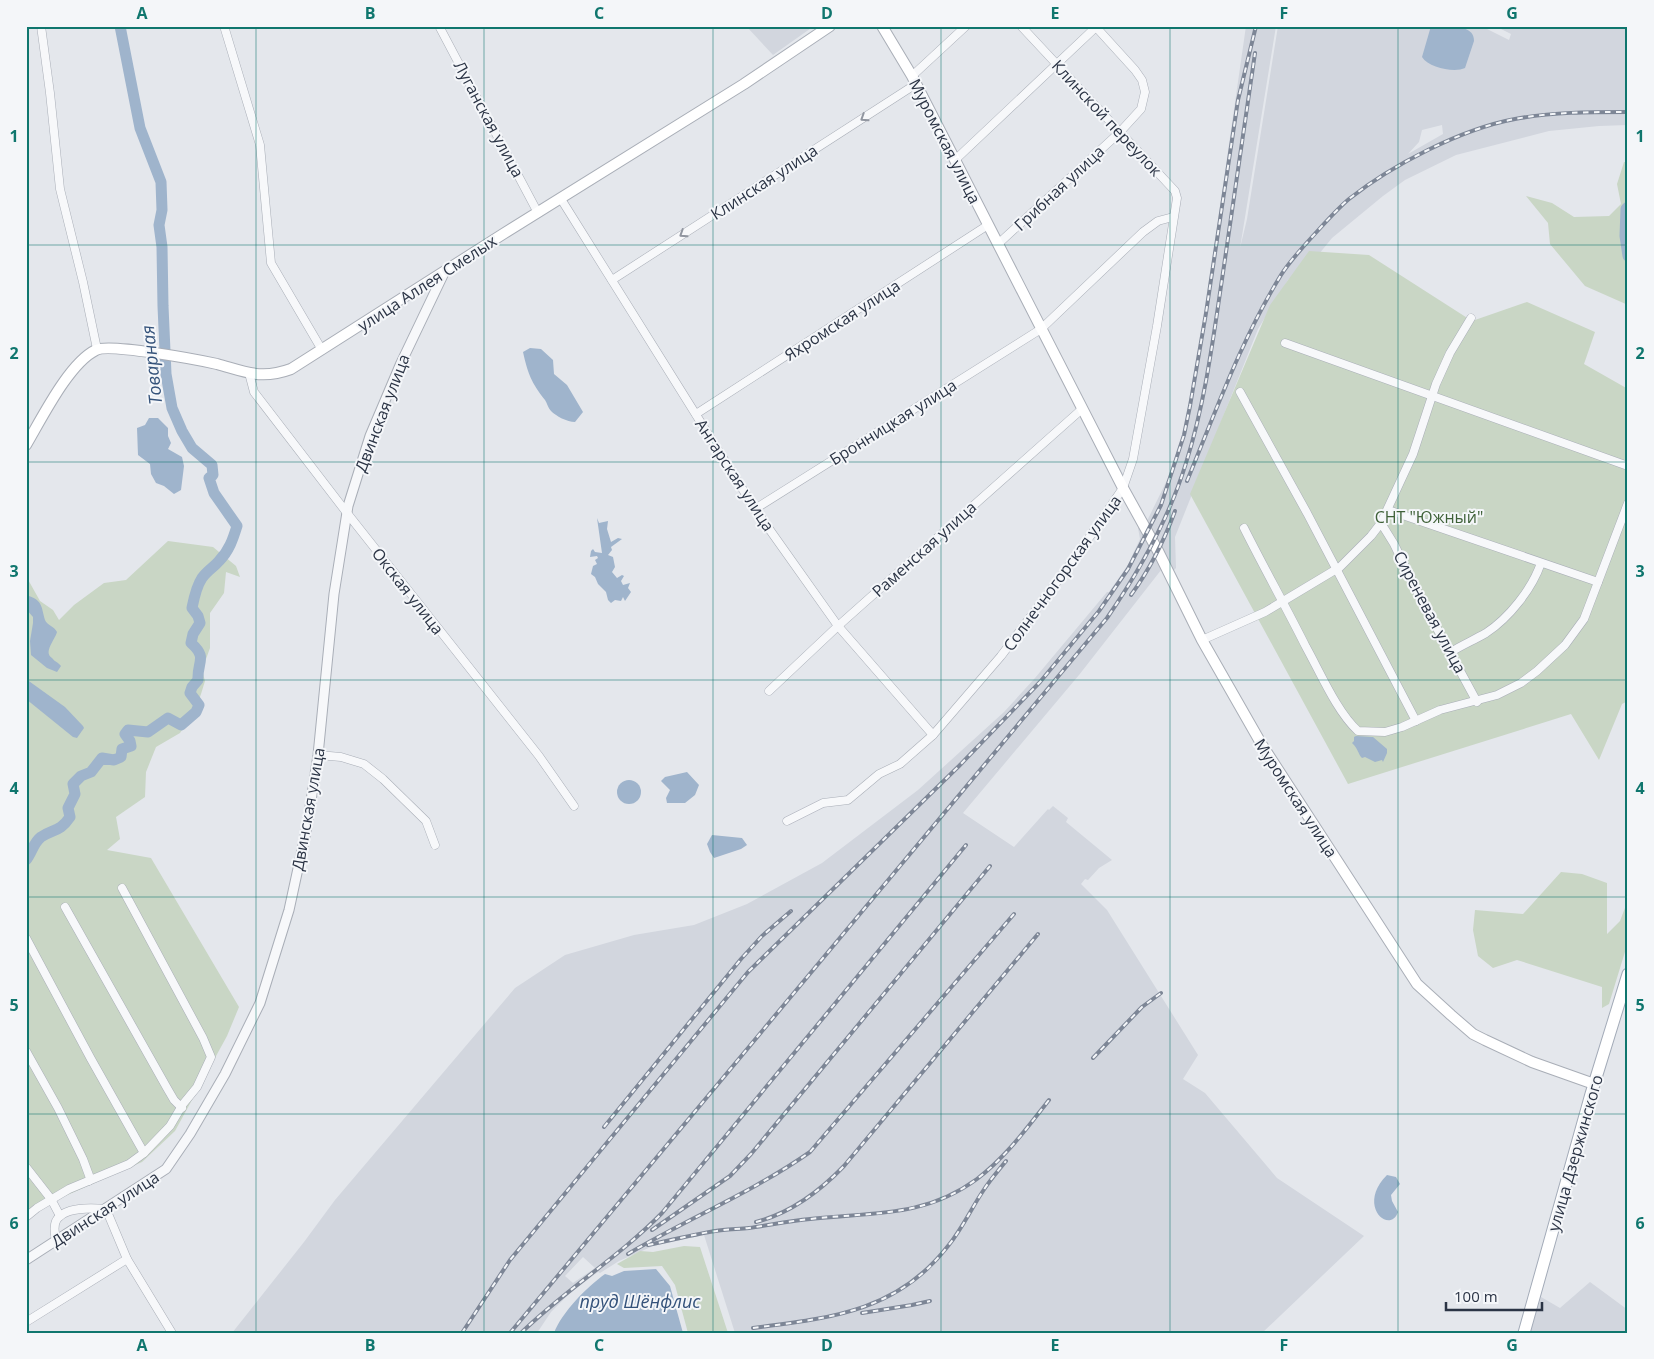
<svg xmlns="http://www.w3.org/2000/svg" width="1654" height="1359" viewBox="0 0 1654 1359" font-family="'Open Sans',sans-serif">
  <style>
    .built { fill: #d2d6de; fill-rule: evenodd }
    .green { fill: #c9d6c5 }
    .water { fill: #9fb4cc }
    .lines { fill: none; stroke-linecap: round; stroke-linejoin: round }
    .river { stroke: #9fb4cc; stroke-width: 11 }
    .minor-casing { stroke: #a9aeb7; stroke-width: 9 }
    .tertiary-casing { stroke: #a9aeb7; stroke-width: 11 }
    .secondary-casing { stroke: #a9aeb7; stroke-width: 12 }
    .primary-casing { stroke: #a3abb8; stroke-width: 13 }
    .minor { stroke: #f7f8fa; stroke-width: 8 }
    .tertiary { stroke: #f7f8fa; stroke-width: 9 }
    .secondary { stroke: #fff; stroke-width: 10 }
    .primary { stroke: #fff; stroke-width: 11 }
    .rail-casing { stroke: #7d8696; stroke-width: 4 }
    .rail { stroke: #f4f6f9; stroke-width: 2; stroke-dasharray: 5.5; stroke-linecap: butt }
    .oneway { stroke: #9196a0 }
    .grid { fill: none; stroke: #0f766e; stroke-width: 1; stroke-opacity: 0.55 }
    .labels { text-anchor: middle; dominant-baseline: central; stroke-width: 4; stroke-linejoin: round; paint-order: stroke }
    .street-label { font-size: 16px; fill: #2b3445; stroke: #f4f6f9 }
    .park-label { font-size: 16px; fill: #3f6138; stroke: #f4f6f9 }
    .water-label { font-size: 18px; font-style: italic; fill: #34527a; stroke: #f4f6f9 }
    .neatline { fill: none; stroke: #0f766e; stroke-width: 2 }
    .grid-label { font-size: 16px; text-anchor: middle; font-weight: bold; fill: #0f766e }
  </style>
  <rect width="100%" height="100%" fill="#e4e7ec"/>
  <g class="built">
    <polygon points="746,26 814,26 773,55"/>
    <path d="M1246,26H1276L1240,248L1247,219L1278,26H1368L1373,28L1370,26H1481L1509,40L1511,34L1495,26H1628V125L1599,126L1549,131L1456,155L1405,180L1383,196L1332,238L1319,254L1288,280L1258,329L1175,537L1176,568L1173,571L1146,523L1171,472L1188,415L1203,325ZM1442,125L1443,134L1408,154L1419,142L1422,130Z"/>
    <path d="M1143,525L1165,565L1079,675L963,813L1014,847L1048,809L1049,810L1053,806L1068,818L1066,822L1112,860L1099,868L1088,880L1085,879L1081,884L1107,910L1198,1055L1183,1079L1205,1093L1277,1178L1364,1236L1262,1333H735L704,1235L653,1246L619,1261L600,1273L598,1272L571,1292L551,1312L537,1333H232L304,1242L335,1200L515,988L565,955L634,935L694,925L747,904L822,863L918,790L1004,712L1035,678L1107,592H1109L1132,559L1131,558L1140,539L1138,528ZM583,1257L595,1268L573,1283L565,1276Z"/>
    <polygon points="1590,1282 1628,1310 1628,1333 1530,1333 1541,1297 1560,1308"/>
  </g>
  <g class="green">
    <polygon points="1624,162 1628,162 1628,305 1585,286 1550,244 1548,223 1526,196 1552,203 1574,217 1609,216 1621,204 1617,184"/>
    <polygon points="1309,251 1369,255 1472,321 1527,302 1595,332 1584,364 1628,389 1628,701 1622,704 1599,760 1571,714 1348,784 1190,494 1270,305"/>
    <polygon points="168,541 213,547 236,566 240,577 226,572 224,593 210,613 210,648 202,670 205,681 201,694 195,711 180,733 156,747 146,772 145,797 116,817 120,839 107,850 151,858 239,1007 227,1036 175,1131 142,1162 45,1205 26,1222 26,576 40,601 53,610 59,620 74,605 104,583 126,580"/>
    <polygon points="1561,872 1582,874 1607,883 1607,934 1620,921 1628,900 1628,942 1609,1004 1602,1008 1602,987 1517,960 1493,968 1478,956 1473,930 1475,910 1523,914"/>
    <polygon points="684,1246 700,1247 728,1333 688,1333 675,1285 662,1266 624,1268 617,1264 640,1251 653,1252"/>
  </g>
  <g class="water">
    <path d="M1431,26C1443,26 1475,23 1474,41L1465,68C1455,73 1429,68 1422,57Z"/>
    <path d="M530,348L541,349L553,360L554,374L567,385L583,412L575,422C567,422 556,416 551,411C548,408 547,403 545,400C531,382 528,374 523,352Z"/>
    <polygon points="149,418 158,418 168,428 168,436 171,443 168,449 182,457 184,466 181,490 174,494 164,486 156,483 151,474 150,464 138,455 137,428 145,425"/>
    <polygon points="597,518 599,523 608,521 607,529 611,542 618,538 622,539 611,547 612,550 608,555 613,557 615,567 612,572 617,578 622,575 624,576 621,581 623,585 630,583 628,588 631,592 625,601 623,597 621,601 615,600 611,603 608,600 606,592 598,584 595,577 591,574 593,566 597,564 595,560 598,558 597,556 590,557 591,551 593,549 595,552 602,553"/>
    <path d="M26,595C43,600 41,606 45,620C47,625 54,626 57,632C55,640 43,652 52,658C55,662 58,662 61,666L57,672L47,668L31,655L30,641L33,623V617L26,609Z"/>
    <polygon points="26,679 65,707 83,726 84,728 77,738 73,737 26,699"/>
    <path d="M1356,736L1373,737L1387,749V753L1383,762L1382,760L1375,762L1365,757L1362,758C1358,754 1358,748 1352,743L1354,741V737Z"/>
    <polygon points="687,772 699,785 695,795 685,803 667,803 666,798 670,790 661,781 665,777"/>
    <circle cx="629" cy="792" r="12"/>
    <polygon points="712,835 742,838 747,845 741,849 714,858 710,852 707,844"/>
    <path d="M1387,1175L1396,1177L1400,1184L1391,1195L1392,1201L1398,1212C1390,1235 1356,1206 1387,1175Z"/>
    <path d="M656,1269L670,1286L683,1333H554C562,1312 587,1287 605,1274L612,1276L624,1271Z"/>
  </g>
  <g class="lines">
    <g class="river">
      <polyline points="1628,207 1626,209 1625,236 1628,256"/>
      <path d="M26,860C32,853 33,843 41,837C53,829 60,832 70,817L68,808L75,794L73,784L81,776L91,772L102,758L114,760L121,757L122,749L131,746L130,741L125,734L128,730L148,732L168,718L181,725L196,712L199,705L190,693L192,687L198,680C197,661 208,658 191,643L193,634L200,623L198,616L192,608C194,598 196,587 202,578C207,571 214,567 219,561C229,551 233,539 237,526L214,493L209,478L213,475L212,465L192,448L182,431L172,408L166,374L163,306L162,247L159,225L162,210L161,182L140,128L120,26"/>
    </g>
    <defs>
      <g id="minor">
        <polyline points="41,26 50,93 60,189 83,282 97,349"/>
        <polyline points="224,26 260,145 271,263 322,350"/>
        <polyline points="439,26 538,213"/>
        <polyline points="912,76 966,26"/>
        <polyline points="955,160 1096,27"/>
        <polyline points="561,199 755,509 838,626 933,735"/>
        <polyline points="998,244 1120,132 1141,109 1145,92 1142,80 1135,70 1095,26"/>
        <polyline points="612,280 916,84"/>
        <polyline points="1285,343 1628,466"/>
        <polyline points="249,373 254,392 347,513 539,756 574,806"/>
        <polyline points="1240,392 1307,513 1416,721"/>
        <polyline points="696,414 988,225"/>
        <polyline points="755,509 1041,329 1143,232 1158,221 1173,217"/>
        <polyline points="1388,510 1598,582"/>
        <polyline points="1381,523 1394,544 1420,597 1477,702"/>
        <path d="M1244,528C1264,568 1286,607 1306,647C1320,672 1337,712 1358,731L1385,732L1402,727L1440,710L1497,695L1521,683L1537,671L1565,645L1584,619L1628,503"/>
        <polyline points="1202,640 1265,612 1340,567 1371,536 1381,523 1413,454 1436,384 1450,353 1471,318"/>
        <path d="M1451,652C1462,645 1474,640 1486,633C1509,618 1532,589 1541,563"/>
        <polyline points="769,691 838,626 1082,409"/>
        <polyline points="318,755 341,757 364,764 383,779 426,821 435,845"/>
        <polyline points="787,821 823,803 848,800 879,774 900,764 933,735 1001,656 1080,551 1123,488 1133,459 1157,326 1177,198 1175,191 1021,26"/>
        <polyline points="65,907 167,1088 174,1100 182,1108"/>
        <polyline points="26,938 91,1059 144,1153"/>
        <polyline points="26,1051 58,1108 83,1159 90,1178 89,1181"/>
        <polyline points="26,1167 51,1199 60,1216"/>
        <polyline points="26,1217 37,1208 69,1189 129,1164 144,1153 170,1126 183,1104 197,1087 211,1057 203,1038 122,888"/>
        <path d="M56,1241C55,1234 53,1227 56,1221C64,1206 93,1208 106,1209L127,1259L172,1333"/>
        <polyline points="26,1322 127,1259"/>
      </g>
      <polyline id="tertiary" points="26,1260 166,1169 190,1134 225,1074 260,1003 289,910 307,827 318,755 334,594 348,506 370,436 401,363 444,273"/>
      <g id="secondary">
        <polyline points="882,26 912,76 1123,488 1158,551 1202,640 1262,745 1417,984 1451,1015 1473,1034 1485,1040 1532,1062 1594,1084"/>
        <path d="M26,445C42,418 69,363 96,350C109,343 199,360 217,364C246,372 261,380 291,369L503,234L744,84L830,26"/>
      </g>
      <polyline id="primary" points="1524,1333 1591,1094 1628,974"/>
    </defs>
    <use href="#minor" class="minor-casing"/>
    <use href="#tertiary" class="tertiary-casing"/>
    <use href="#secondary" class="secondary-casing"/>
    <use href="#primary" class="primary-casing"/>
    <use href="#minor" class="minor"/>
    <use href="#tertiary" class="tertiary"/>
    <use href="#secondary" class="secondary"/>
    <use href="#primary" class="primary"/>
    <defs>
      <g id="rail">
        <path d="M1187,481C1216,411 1241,340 1281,275C1290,261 1301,249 1312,237C1324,224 1336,210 1349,199C1392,165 1461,129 1515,119C1552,112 1590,112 1628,112"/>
        <path d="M1131,595C1150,569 1164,541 1175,511"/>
        <polyline points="1093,1058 1142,1007 1161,993"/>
        <polyline points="604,1127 741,959 762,936 791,911"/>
        <path d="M756,1222C791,1213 820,1191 844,1166L1038,934"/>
        <polyline points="652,1230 730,1176 751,1154 990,866"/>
        <path d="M648,1245C673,1240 698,1233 723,1230C732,1229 741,1229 749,1228C770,1225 789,1221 810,1219C871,1212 924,1218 977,1179C1006,1157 1027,1128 1049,1100"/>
        <path d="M628,1254C687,1219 753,1192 810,1152L1014,914"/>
        <polyline points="862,1313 912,1305 930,1301"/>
        <path d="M753,1328C830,1318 897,1312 948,1246C962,1229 971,1209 983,1191C990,1180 998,1171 1006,1161"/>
        <polyline points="462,1333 510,1260 748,972 959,766 1040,682 1099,611 1128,569 1161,505 1184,435 1190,406 1206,313 1238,100 1256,26"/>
        <path d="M510,1333L1107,618C1140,570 1169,519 1186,463C1206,400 1214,332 1224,266C1234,195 1245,124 1255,53"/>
        <path d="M521,1333C565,1290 619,1257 662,1213L966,845"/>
      </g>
    </defs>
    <use href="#rail" class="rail-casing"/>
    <use href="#rail" class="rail"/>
  </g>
  <defs><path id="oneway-chevron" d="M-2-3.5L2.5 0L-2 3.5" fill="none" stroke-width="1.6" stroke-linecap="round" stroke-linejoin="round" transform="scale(1.25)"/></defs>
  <g class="oneway">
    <use href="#oneway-chevron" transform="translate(864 118) rotate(147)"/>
    <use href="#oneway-chevron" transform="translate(683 234) rotate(147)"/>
  </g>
  <path class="grid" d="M256,26V1333M484,26V1333M713,26V1333M941,26V1333M1170,26V1333M1398,26V1333M26,245H1628M26,462H1628M26,680H1628M26,897H1628M26,1114H1628"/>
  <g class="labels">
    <g class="street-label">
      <text transform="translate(1107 118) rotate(47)">Клинской переулок</text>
      <text transform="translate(489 119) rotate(62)">Луганская улица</text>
      <text transform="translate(945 141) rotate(63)">Муромская улица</text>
      <text transform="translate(764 182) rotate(-33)">Клинская улица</text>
      <text transform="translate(1059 188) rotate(-43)">Грибная улица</text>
      <text transform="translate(427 283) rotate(-33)">улица Аллея Смелых</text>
      <text transform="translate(842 320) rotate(-33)">Яхромская улица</text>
      <text transform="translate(382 413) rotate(-69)">Двинская улица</text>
      <text transform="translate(893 422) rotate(-32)">Бронницкая улица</text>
      <text transform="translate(735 475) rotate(57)">Ангарская улица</text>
      <text transform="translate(924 549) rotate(-42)">Раменская улица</text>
      <text transform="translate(1062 573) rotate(-54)">Солнечногорская улица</text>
      <text transform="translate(408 591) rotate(52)">Окская улица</text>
      <text transform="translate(1430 612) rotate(62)">Сиреневая улица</text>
      <text transform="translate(1296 798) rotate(57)">Муромская улица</text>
      <text transform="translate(308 809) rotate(-80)">Двинская улица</text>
      <text transform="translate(1575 1153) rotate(-74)">улица Дзержинского</text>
      <text transform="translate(105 1209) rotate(-33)">Двинская улица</text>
    </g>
    <g class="park-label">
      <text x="1429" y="517">СНТ "Южный"</text>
    </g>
    <g class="water-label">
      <text transform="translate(151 365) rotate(-96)">Товарная</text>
      <text x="640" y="1301">пруд Шёнфлис</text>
    </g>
  </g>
  <rect width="1654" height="1359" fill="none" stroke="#f4f6f9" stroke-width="55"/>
  <path d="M1446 1302v8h96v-8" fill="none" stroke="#2b3445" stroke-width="2.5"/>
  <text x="1454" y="1302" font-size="15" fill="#2b3445" stroke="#f4f6f9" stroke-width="4" paint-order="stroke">100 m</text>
  <rect x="28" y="28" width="1598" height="1304" class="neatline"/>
  <g class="grid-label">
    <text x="142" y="19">A</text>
    <text x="370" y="19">B</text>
    <text x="599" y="19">C</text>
    <text x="827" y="19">D</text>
    <text x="1055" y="19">E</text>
    <text x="1284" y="19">F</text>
    <text x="1512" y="19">G</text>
    <text x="14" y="142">1</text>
    <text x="1640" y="142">1</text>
    <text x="14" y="359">2</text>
    <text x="1640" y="359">2</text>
    <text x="14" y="577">3</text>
    <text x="1640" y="577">3</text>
    <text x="14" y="794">4</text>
    <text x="1640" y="794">4</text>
    <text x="14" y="1011">5</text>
    <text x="1640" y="1011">5</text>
    <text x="14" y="1229">6</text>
    <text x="1640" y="1229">6</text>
    <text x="142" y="1351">A</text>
    <text x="370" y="1351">B</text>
    <text x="599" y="1351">C</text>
    <text x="827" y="1351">D</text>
    <text x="1055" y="1351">E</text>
    <text x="1284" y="1351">F</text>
    <text x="1512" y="1351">G</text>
  </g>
</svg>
